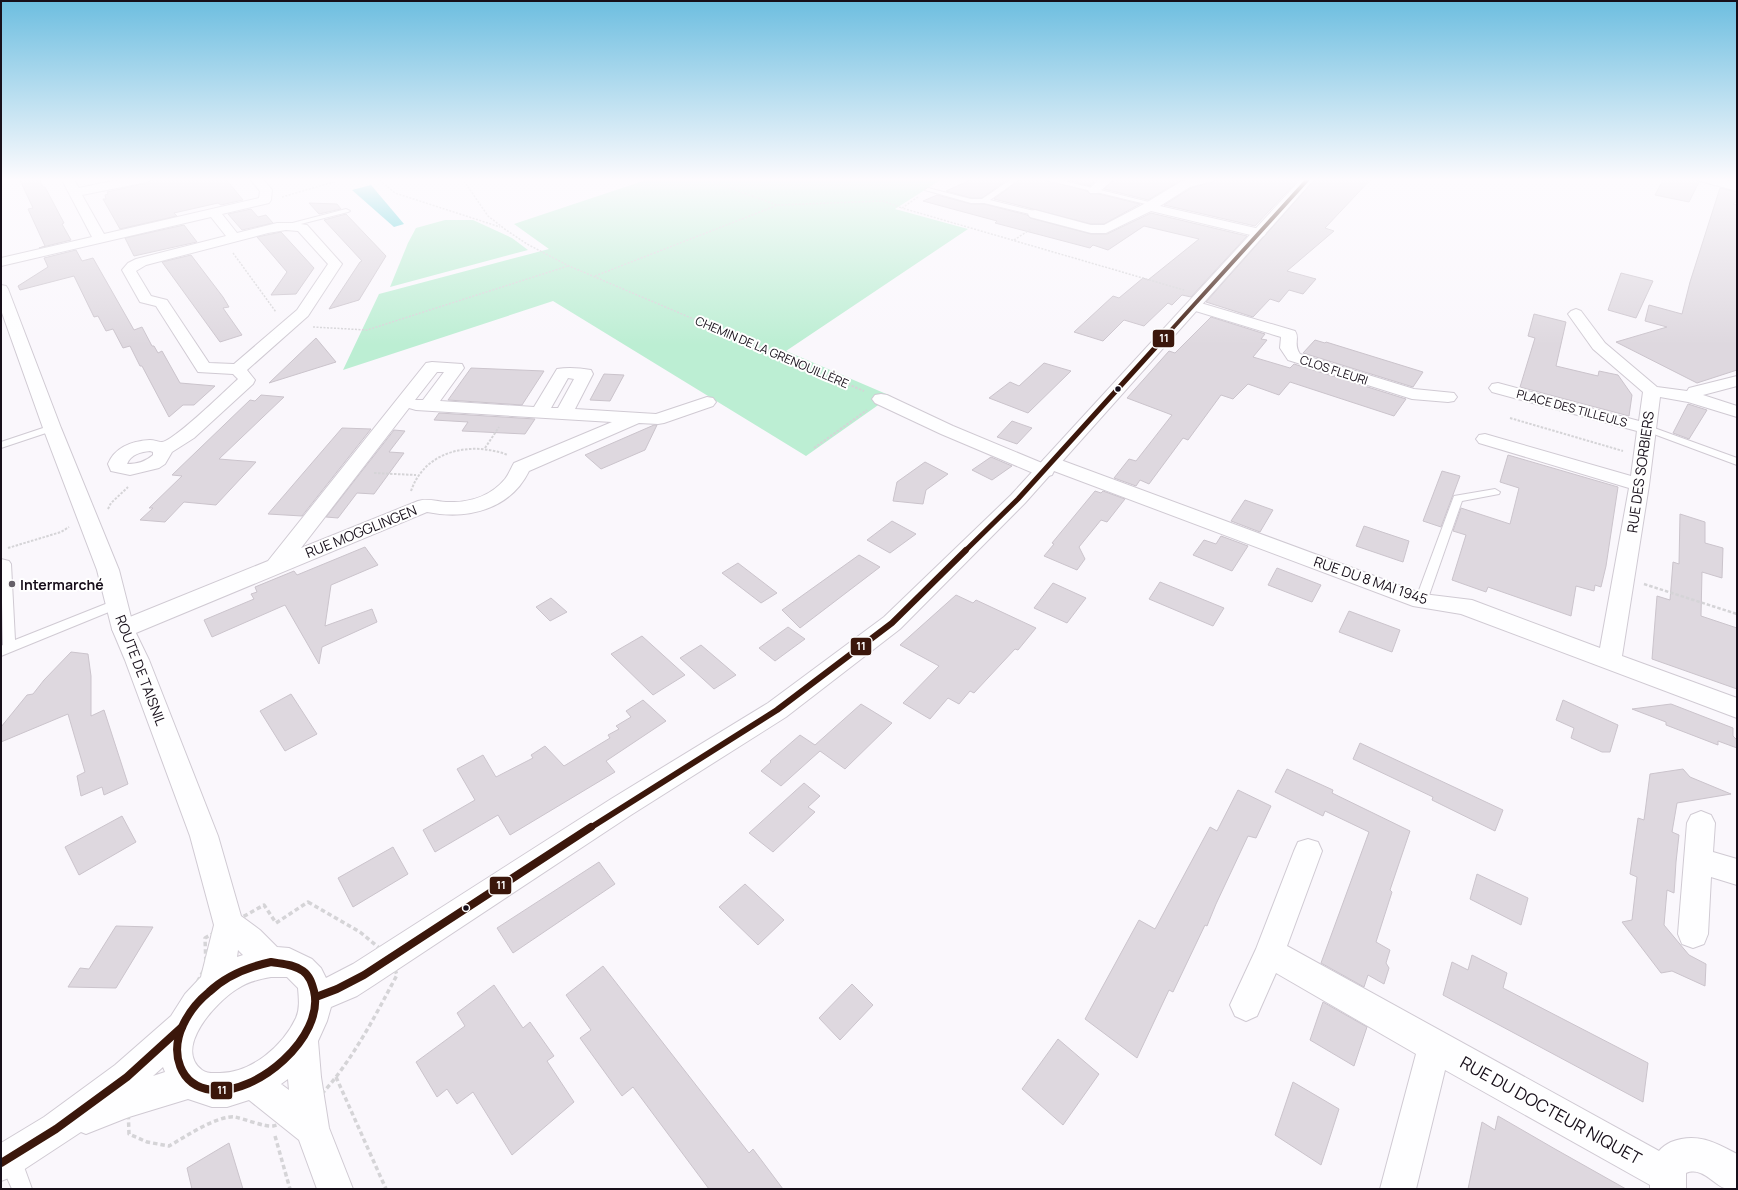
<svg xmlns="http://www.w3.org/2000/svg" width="1738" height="1190" viewBox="0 0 1738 1190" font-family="Manrope,sans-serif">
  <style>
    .green { fill: #bceed3 }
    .water { fill: #56cdd3 }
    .building { fill: #ded8df; stroke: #cbc4cc }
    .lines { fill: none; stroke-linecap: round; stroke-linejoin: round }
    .service-casing { stroke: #d0cad3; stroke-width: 2 }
    .minor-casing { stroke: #d0cad3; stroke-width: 2 }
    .tertiary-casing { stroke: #d0cad3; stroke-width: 2 }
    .path-far3 { stroke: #d5d4d7; stroke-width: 1.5; stroke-dasharray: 2 1.5; stroke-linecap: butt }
    .path-far2 { stroke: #d5d4d7; stroke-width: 2; stroke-dasharray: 2.5 1.5; stroke-linecap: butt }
    .path-far1 { stroke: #d5d4d7; stroke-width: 2.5; stroke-dasharray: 3.5 2; stroke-linecap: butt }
    .path { stroke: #d5d4d7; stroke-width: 3.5; stroke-dasharray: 4.5 3; stroke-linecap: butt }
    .service { fill: #fefeff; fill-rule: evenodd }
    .minor { fill: #fefeff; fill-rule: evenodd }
    .tertiary { fill: #fefeff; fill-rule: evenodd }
    .bus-1-far3-casing { stroke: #fff; stroke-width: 6 }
    .bus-1-far2-casing { stroke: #fff; stroke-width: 8 }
    .bus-1-far1-casing { stroke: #fff; stroke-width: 10 }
    .bus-1-casing { stroke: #fff; stroke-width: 12 }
    .bus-1-far3 { stroke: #3b170b; stroke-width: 4 }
    .bus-1-far2 { stroke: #3b170b; stroke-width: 5 }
    .bus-1-far1 { stroke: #3b170b; stroke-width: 6 }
    .bus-1 { stroke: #3b170b; stroke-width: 8 }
    .bus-dot { fill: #170f1a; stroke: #fff; stroke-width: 1.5 }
    .poi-dot { fill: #666069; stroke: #fff; stroke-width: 1.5 }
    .labels { text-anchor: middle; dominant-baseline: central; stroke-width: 4; stroke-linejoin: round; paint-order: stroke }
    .far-street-label { font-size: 12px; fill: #170f1a; stroke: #fff }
    .street-label { font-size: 14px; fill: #170f1a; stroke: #fff }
    .poi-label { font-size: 14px; font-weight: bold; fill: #170f1a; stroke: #fff; text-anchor: start }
    .near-street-label { font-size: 17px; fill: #170f1a; stroke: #fff }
    .line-badge { stroke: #fff; stroke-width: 1.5 }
    .badge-label { font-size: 11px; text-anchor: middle; font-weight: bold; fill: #fff }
  </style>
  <rect width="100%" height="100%" fill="#faf7fc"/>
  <g class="green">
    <polygon points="649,179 942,179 895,209 968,229 786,351 891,396 806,456 553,301 343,370 379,294 549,249 514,224"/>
    <polygon points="445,220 473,220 512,238 528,250 390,287 408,243 416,228"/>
  </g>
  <polygon class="water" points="371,185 404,224 394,227 352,190"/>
  <g class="building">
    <polygon points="19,178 39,178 43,187 45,187 64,223 62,224 71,240 39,248 45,246 28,209 33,208"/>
    <polygon points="154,178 175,178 177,180 185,178 225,178 243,200 221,205 218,203 174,213 177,216 120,229 103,199 106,199 105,195 108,194 107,192 147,183"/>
    <polygon points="975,178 1010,178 982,198 971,198 946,191"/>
    <polygon points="1022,178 1037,178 1087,191 1090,194 1099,194 1140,204 1104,224 1091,224 994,199"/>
    <polygon points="1060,178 1098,178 1090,186"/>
    <polygon points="1116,178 1185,178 1148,200 1104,189"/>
    <polygon points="1216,178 1300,178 1255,226 1164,205 1191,188 1213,182"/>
    <polygon points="1316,178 1372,178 1325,228 1334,231 1287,271 1316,279 1303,294 1289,290 1279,302 1270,299 1253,317 1206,302"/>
    <polygon points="1664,178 1697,178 1699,182 1689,202 1655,195"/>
    <polygon points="1720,188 1737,192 1737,201 1733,204 1737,205 1737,370 1697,383 1616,342 1667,327 1645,321 1649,305 1682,314 1690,282"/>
    <polygon points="937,195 971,204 984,204 1027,215 1030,218 1091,234 1107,234 1151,213 1247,236 1191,297 1182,295 1172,305 1168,303 1144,326 1124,320 1103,341 1074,332 1113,296 1119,298 1143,278 1148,280 1199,239 1144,226 1108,250 1093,245 1090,248 995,223 997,221 923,201"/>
    <polygon points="309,203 337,204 341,209 319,214"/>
    <polygon points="251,209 258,217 266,215 273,223 242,230 228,214"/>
    <polygon points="346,214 386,256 359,300 329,309 360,262 362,261 324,220"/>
    <polygon points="184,225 197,242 134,256 125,238"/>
    <polygon points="281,232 314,268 296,294 271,295 287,272 257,237"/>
    <polygon points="76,250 82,261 93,258 134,330 142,327 152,346 154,346 158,353 162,351 180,383 215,386 194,405 183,405 169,417 142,366 140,366 130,346 123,348 113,329 106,331 98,316 94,317 74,276 20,290 18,286 48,267 44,258"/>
    <polygon points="191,255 223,297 229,307 223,308 242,335 220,342 162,262"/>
    <polygon points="1621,273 1653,281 1636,318 1608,310"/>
    <polygon points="1534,314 1566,322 1556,366 1598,376 1599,371 1618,375 1632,395 1629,416 1520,387 1535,338 1528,336"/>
    <polygon points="1211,317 1265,334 1261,339 1267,340 1253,357 1290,368 1294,364 1406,399 1394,416 1290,382 1279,395 1248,384 1233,399 1221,395 1188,440 1183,438 1149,484 1140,480 1136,486 1114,478 1129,459 1136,461 1172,415 1127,398 1169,351 1175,353"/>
    <polygon points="316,338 336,362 269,383"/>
    <polygon points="1315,340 1325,343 1326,342 1423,372 1413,387 1303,353"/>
    <polygon points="1044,363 1071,371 1028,413 989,398 1010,382 1019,386"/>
    <polygon points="471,368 544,371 522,405 448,400"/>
    <polygon points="604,374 624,375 610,401 590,400"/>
    <polygon points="261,395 284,397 219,459 256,462 216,505 184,502 165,522 140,520 153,508 149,508 182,476 172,475 250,400 255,401"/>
    <polygon points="1688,404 1707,410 1689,439 1673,433"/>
    <polygon points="439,413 535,419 525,434 462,431 468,422 434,420"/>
    <polygon points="1012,421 1032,428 1017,444 997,437"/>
    <polygon points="654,425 657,425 645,450 601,469 585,455"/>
    <polygon points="342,428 371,429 302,516 268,514"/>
    <polygon points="394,430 405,431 389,452 404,453 374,494 357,493 338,518 326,517"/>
    <polygon points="1508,455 1618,487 1606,566 1601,587 1595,585 1594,591 1576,586 1571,616 1488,587 1486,592 1452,580 1466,535 1453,531 1461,508 1510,524 1519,488 1500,482"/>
    <polygon points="991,457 1012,466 992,480 972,470"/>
    <polygon points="925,462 948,474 926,490 923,504 893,501 897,482"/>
    <polygon points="1442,471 1460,476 1441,527 1423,521"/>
    <polygon points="1095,491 1101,493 1103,491 1125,499 1107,522 1101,520 1079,547 1085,559 1077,570 1044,556 1054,544 1052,543"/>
    <polygon points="1245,500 1273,510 1260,532 1231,521"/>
    <polygon points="1680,514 1705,522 1705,543 1723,548 1722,578 1702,572 1701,616 1737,628 1737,689 1652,659 1657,596 1670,600 1673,562 1679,564"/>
    <polygon points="892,521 916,534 890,553 867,540"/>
    <polygon points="1364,526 1409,541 1403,562 1356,546"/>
    <polygon points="1221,536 1248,546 1232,571 1193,555 1204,540 1216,544"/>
    <polygon points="365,547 378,565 331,585 325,626 372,609 377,622 322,647 319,664 285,605 212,637 204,620 254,599 251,594 257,592 255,587 294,571 297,575"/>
    <polygon points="859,555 880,567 800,628 782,610"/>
    <polygon points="738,563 777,593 761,603 722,573"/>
    <polygon points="1277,568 1321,585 1312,602 1268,585"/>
    <polygon points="1160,582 1224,608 1213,626 1149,599"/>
    <polygon points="1053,583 1086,598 1067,623 1034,608"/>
    <polygon points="956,595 973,603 976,600 1036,628 1018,650 1015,649 974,693 970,691 959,704 948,698 930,719 903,703 939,666 900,645"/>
    <polygon points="551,598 567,612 550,621 536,607"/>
    <polygon points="1349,611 1400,630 1392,652 1339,632"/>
    <polygon points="788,627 805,639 775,661 759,648"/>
    <polygon points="642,636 685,675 653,695 611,654"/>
    <polygon points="701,645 736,675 714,689 680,658"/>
    <polygon points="71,652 88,654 91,676 91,716 104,710 128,784 104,795 102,787 81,796 77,776 85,772 68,714 1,742 1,727 27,695 33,694 44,680"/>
    <polygon points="291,694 317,734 285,751 260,711"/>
    <polygon points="643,700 666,721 606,761 615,772 510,835 498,815 435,852 423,830 475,800 457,769 483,755 496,777 533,758 531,755 545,746 564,766 610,738 608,735 619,729 616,726 631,717 626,711"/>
    <polygon points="1563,700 1618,725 1610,752 1602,752 1571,738 1574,728 1556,720"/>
    <polygon points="861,704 892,723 845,769 820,751 781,786 761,771 771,762 770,761 800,735 815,745"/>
    <polygon points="1671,704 1733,728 1733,736 1737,740 1737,748 1718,741 1718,745 1666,725 1666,722 1632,709"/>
    <polygon points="1360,743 1503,810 1495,831 1432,800 1433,797 1353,759"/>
    <polygon points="1287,769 1333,790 1332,793 1410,831 1390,890 1392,892 1376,942 1390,950 1386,963 1389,968 1384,984 1368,975 1364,987 1321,963 1369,832 1325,811 1323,816 1275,792"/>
    <polygon points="1683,769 1690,777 1731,794 1677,803 1672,832 1679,835 1676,862 1674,893 1667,890 1664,925 1689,955 1706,964 1705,986 1672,971 1661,973 1622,922 1632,920 1637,877 1630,874 1638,818 1644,820 1650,774"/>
    <polygon points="804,783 820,796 808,807 815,812 773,852 749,833"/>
    <polygon points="1238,790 1271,806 1256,838 1248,836 1216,904 1207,926 1205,925 1173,992 1169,990 1137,1058 1085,1019 1139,920 1155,929 1210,827 1217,831"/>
    <polygon points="122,816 136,842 79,875 65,847"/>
    <polygon points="393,847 408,874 353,907 338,878"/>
    <polygon points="599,862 615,884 513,953 497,928"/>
    <polygon points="1477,874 1528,898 1521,925 1470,899"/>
    <polygon points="745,884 784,920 758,945 719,907"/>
    <polygon points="116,926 153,927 116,988 68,987 80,968 89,969"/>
    <polygon points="1472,955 1507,973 1503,988 1648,1063 1643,1102 1443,995 1452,962 1468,970"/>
    <polygon points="603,966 749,1153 753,1149 783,1189 709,1189 633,1087 622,1096 580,1038 591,1030 566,995"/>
    <polygon points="852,984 873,1005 840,1040 819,1018"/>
    <polygon points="494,985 523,1028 530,1022 554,1056 547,1061 574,1102 512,1155 473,1092 457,1104 447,1089 437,1097 416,1062 465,1026 457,1013"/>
    <polygon points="1323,1002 1367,1027 1354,1066 1310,1040"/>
    <polygon points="1058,1039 1099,1074 1063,1125 1022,1089"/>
    <polygon points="1293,1082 1339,1109 1321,1165 1275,1135"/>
    <polygon points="1498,1116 1555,1149 1626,1189 1468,1189 1482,1122 1495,1130"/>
    <polygon points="229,1143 243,1189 192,1189 187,1168"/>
  </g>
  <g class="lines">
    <defs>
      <g id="service">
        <polygon points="1013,178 1021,178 990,200 1038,212 1038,216 984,203 971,203 925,190 928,188 971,199 982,199"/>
        <polygon points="1038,178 1052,178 1157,204 1154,206"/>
        <polygon points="346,209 350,211 348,212 285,228 281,226"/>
        <polygon points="52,425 55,426 57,428 55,430 1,448 1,442"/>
        <polygon points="1646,425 1737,458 1737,465 1643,430 1641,428 1643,426"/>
        <polygon points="1495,489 1500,492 1499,494 1462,501 1427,601 1425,604 1421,605 1417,604 1415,601 1454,496"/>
        <polygon points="1,559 9,561 11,564 15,640 113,601 117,600 121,601 123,604 121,607 1,656 1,646 3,645"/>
        <path d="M12,1150L19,1153L32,1189H12C7,1177 0,1166 5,1153Z"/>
      </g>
      <g id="minor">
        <path d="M61,178H73L79,188L127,178H153L147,182L82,195L104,234L259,198L260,191L249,178H262L272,190L271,200L269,203L222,214L237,233L277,223H294L307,225L342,264L308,316L247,370L255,380L253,384L194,438L172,452L165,464L159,468L130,475L111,471L108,464C115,447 132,441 150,440C154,440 159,442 162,442C174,441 226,390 238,379L233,374L198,372L156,306L140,302L122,270L128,263L136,259L226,236L211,217L1,266V258L92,237ZM286,230L298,231L328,264L297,310L234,364L209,363L167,300L151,296L136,271L146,265L268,233ZM150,451L153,452V455C145,462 137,464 127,464C131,454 141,452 150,451Z"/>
        <polygon points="1101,178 1115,178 1098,193 1090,193 1088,190"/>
        <polygon points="1193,178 1215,178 1213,181 1190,187 1160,206 1264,230 1266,233 1264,236 1259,237 1151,211 1106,233 1091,233 1030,217 1028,214 1030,211 1035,210 1091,225 1104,225 1144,204 1182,181"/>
        <polygon points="1698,178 1720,178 1737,183 1737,191 1700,181"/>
        <path d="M1194,301L1295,331C1300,338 1293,344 1300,354L1414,389L1454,393L1457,397L1454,401L1448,402L1412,399L1288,360L1280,348L1281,337L1189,309L1186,306L1189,303Z"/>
        <polygon points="1576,309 1581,311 1605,343 1657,387 1687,391 1689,388 1737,376 1737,386 1703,395 1737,406 1737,417 1688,402 1660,397 1649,485 1622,656 1737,698 1737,718 1461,614 1413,606 1054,471 1052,475 1045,477 1038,475 941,434 875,403 872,399 875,395 881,394 887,395 953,426 1042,463 1044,459 1051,457 1058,459 1423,594 1472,600 1600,648 1629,488 1479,443 1476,439 1479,435 1485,434 1631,476 1637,431 1492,392 1489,388 1492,384 1498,383 1639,421 1643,392 1593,349 1568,314 1571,311"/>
        <path d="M432,362L462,364L464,368L440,401L534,407L557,369C568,367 580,368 591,370L593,374L575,409L656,414L707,397L713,398L716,402L713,406L664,423L658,424L639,423L529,471C510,510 467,520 427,512L131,635L123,637L115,635L112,629L115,623L268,561L426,363ZM437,372H444L423,400H415ZM568,378L574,379L558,408H551ZM409,408L416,410L612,422L514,463C511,468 509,474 505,479C490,497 468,503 446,502C436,501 427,498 418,501L301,548Z"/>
        <polygon points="1701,811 1711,815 1715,823 1713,852 1737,859 1737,885 1711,877 1708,934 1704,944 1693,948 1682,944 1678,934 1687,823 1691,815"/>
        <path d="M1308,839L1318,842L1322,851L1287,946L1659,1151C1662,1147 1667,1144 1671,1142C1696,1132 1715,1142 1737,1154V1189C1734,1189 1730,1189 1727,1189C1714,1186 1703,1166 1686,1173V1189H1650V1185L1445,1070L1416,1189H1380L1416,1054L1276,973L1257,1016L1246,1021L1235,1016L1230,1005L1256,949L1294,851L1298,842Z"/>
      </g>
      <path id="tertiary" d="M1302,178H1315L1025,503L900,629L786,717L631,815L374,985L357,996L331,1007L327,1021L318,1041L321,1077L329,1128L353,1189H317L299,1140L249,1100L227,1107H212L188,1099L129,1117L86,1134L81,1132L14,1176L1,1181V1143L44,1117L115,1065L171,1016L185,994L201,977L214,925L190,836L125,660L112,629L97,570L43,428L1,310V285L6,286L8,289L61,428L119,570L134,629L149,660L218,836L241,916L260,930L277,947L289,948L312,959L321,968L326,978L353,964L611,799L768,703L884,617L1011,495ZM238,950L243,955L237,957ZM271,977H287L298,988C299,999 300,1009 296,1018C283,1046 251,1073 220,1073C214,1073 207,1074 202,1070C173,1048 216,1002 237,989C247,982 259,979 271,977ZM163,1067L165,1072L153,1076ZM288,1079L289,1090L281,1084Z"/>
    </defs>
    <use href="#service" class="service-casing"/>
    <use href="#minor" class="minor-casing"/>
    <use href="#tertiary" class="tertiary-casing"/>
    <g class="path-far3">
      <polyline points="377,178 395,193 500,227"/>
      <polyline points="462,178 488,216 506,230 527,244 569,266 743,340"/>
      <polyline points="702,178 777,205"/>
      <polyline points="282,197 347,178"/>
      <polyline points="918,197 902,208 1184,290"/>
      <polyline points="1014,240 1031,229"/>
      <polyline points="233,253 276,312"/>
      <polyline points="595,276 778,205 883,201 902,208"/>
      <polyline points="313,327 367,330 568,266"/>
    </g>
    <g class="path-far2">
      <polyline points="741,339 864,391"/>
      <polyline points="1510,418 1623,451"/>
      <polyline points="485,448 499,427"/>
      <polyline points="814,448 867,410"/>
      <polyline points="374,473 416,475"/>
      <path d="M411,491C425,450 471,441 508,455"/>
      <polyline points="1737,507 1737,512"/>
      <polyline points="108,509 111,503 128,487"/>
      <polyline points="8,548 61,532 69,527"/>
    </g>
    <polyline class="path-far1" points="1644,584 1737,614"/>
    <g class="path">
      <path d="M308,902L360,932L390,957L397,975C372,1021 328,1113 273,1126C264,1127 245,1119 235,1117C217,1115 185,1137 169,1146L147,1142L129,1134L127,1077L119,1071L182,1010L206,966L205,938L264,905L276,923Z"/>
      <polyline points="336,1077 386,1189"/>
      <polyline points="275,1136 290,1189"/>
    </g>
    <use href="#service" class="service"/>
    <use href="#minor" class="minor"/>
    <use href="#tertiary" class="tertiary"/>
    <defs>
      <polyline id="bus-1-far3" points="1162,340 1309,178"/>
      <polyline id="bus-1-far2" points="965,551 1018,499 1163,339"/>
      <polyline id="bus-1-far1" points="590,828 777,710 892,623 966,550"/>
      <g id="bus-1">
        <path d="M271,962C282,964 293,964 303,971C310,976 312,984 314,991C325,1037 256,1096 212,1090C179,1086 170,1053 183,1025C189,1012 198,1001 209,992C227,975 248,967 271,962Z"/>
        <polyline points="316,997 337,989 364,975 591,827"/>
        <polyline points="1,1163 56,1129 127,1077 182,1027"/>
      </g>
    </defs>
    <use href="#bus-1-far3" class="bus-1-far3-casing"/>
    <use href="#bus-1-far2" class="bus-1-far2-casing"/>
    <use href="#bus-1-far1" class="bus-1-far1-casing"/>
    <use href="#bus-1" class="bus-1-casing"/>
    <use href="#bus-1-far3" class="bus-1-far3"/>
    <use href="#bus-1-far2" class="bus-1-far2"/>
    <use href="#bus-1-far1" class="bus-1-far1"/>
    <use href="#bus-1" class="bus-1"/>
  </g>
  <linearGradient id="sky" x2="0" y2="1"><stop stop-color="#6dbee0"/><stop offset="0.52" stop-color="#fdfbfe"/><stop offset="1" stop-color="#fdfbfe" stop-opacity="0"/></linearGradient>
  <rect width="1738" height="345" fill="url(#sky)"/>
  <g class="bus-dot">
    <circle cx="1118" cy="389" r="3.5"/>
    <circle cx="466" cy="908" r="3.5"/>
  </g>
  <circle class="poi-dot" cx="12" cy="584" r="4"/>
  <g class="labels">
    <g class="far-street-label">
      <text transform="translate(772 352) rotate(23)">CHEMIN DE LA GRENOUILLÈRE</text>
      <text transform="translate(1334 370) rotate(18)">CLOS FLEURI</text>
      <text transform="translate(1572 408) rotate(15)">PLACE DES TILLEULS</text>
    </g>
    <g class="street-label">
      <text transform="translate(1640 472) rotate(-82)">RUE DES SORBIERS</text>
      <text transform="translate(361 531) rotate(-22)">RUE MOGGLINGEN</text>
      <text transform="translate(1371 580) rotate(19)">RUE DU 8 MAI 1945</text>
      <text transform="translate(141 670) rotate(69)">ROUTE DE TAISNIL</text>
    </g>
    <g class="poi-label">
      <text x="20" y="584">Intermarché</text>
    </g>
    <g class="near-street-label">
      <text transform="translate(1551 1110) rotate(29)">RUE DU DOCTEUR NIQUET</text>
    </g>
  </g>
  <g class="line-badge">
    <rect x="1152" y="329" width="23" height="19" rx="4" fill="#3b170b"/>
    <rect x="850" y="637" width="22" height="19" rx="4" fill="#3b170b"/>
    <rect x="489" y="876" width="23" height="19" rx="4" fill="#3b170b"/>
    <rect x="210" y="1081" width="23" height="19" rx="4" fill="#3b170b"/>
  </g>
  <g class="badge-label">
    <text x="1164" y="342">11</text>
    <text x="861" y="650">11</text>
    <text x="501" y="889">11</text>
    <text x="222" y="1094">11</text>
  </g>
  <rect width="1738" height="1190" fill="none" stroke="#170f1a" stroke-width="4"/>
</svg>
